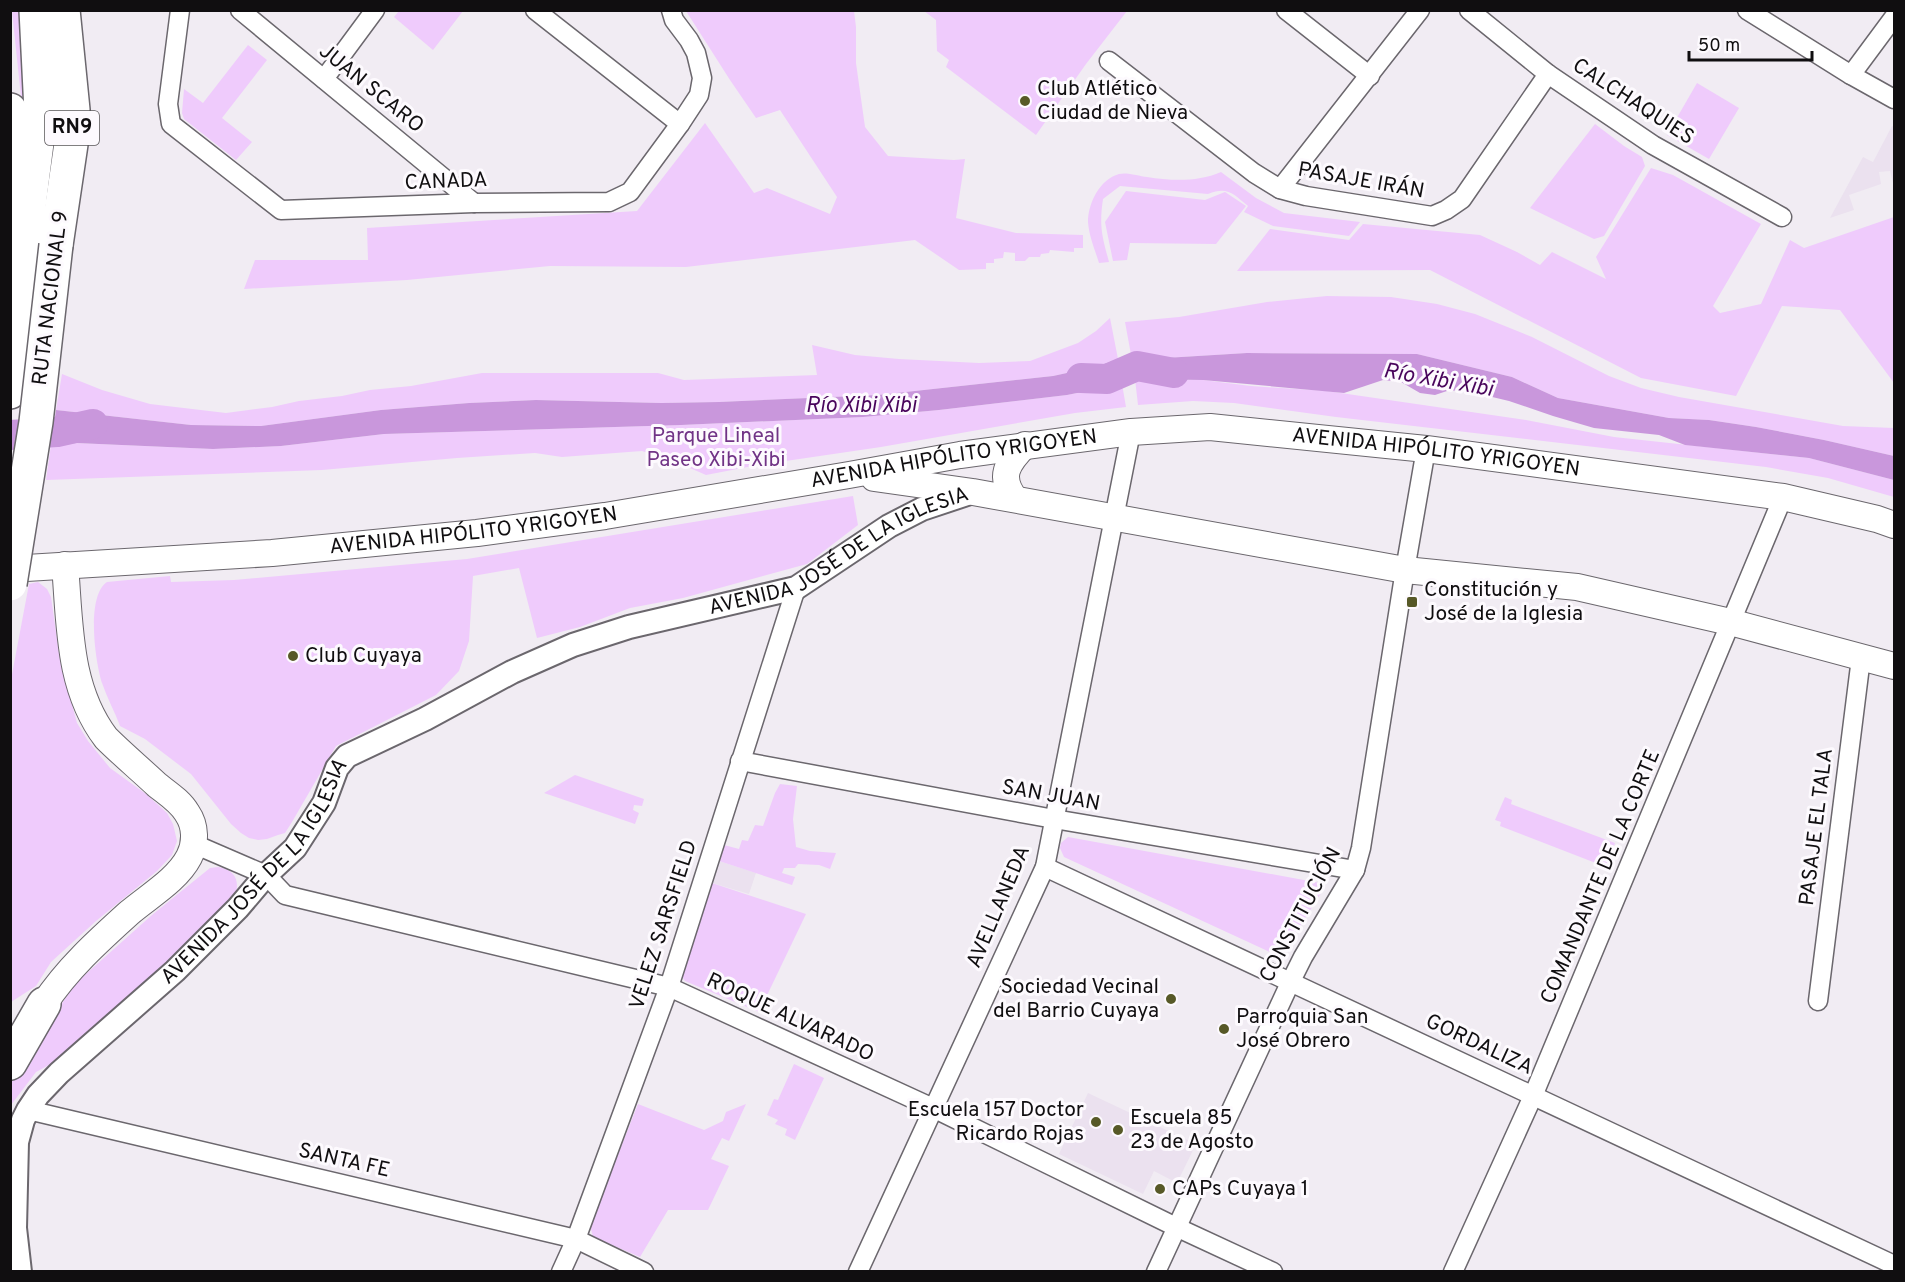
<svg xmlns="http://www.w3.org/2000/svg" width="1905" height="1282" viewBox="0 0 1905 1282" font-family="Overpass,sans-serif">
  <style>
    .built { fill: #ebe1ef }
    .green { fill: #efcbfc }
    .water { fill: #c997dc }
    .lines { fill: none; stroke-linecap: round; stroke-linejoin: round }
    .river { stroke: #c997dc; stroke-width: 30 }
    .minor-casing { stroke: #6b676d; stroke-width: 21 }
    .tertiary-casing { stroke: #6b676d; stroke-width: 26 }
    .secondary-casing { stroke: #6b676d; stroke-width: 28 }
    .motorway-casing { stroke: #6b676d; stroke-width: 36 }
    .minor { stroke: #fff; stroke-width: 18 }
    .tertiary { stroke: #fff; stroke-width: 22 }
    .secondary { stroke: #fff; stroke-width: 26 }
    .motorway { stroke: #fff; stroke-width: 33 }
    .motorway-bridge-casing { stroke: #6b676d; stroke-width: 36; stroke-linecap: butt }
    .motorway-bridge { stroke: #fff; stroke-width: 33 }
    .poi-dot { fill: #575927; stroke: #fdfafe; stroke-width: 2 }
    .labels { text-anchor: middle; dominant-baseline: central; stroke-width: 6; stroke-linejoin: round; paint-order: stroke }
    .shield { fill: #fdfafe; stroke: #575557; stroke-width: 1.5 }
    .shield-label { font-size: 20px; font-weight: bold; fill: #100e10 }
    .street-label { font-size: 21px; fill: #100e10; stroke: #fdfafe }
    .poi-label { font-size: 21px; fill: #100e10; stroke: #fdfafe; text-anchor: start }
    .park-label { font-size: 21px; fill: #713486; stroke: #fdfafe }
    .water-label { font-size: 22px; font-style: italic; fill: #49055c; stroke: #fdfafe }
  </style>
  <rect width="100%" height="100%" fill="#f1ecf3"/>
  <g class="built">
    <polygon points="1892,126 1894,127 1894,187 1890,171 1879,172 1881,184 1849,195 1854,210 1830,218 1863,157 1873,162"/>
    <polygon points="716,860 756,873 749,894 709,882"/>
    <polygon points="1088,1093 1196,1144 1177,1183 1154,1171 1143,1194 1059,1154"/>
  </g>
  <g class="green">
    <polygon points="12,11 19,11 24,95 21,97"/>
    <polygon points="399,11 399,10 463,11 433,50 394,17"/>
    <polygon points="686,11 854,11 856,27 856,63 865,127 888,156 954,160 965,159 956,218 1016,233 1083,235 1083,248 1074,248 1074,252 1050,250 1049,253 1041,254 1040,257 1029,257 1025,261 1015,261 1015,253 1004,252 1003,258 994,259 994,263 986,263 986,269 959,270 915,240 686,267 550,266 407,280 244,289 255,260 368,260 367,228 637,211 705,123 754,193 767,188 830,214 837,197 780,110 756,118 730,80"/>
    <polygon points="924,11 1127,11 1086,64 1036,135 946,67 949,60 937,51 936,20"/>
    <polygon points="248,45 267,60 222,118 252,142 236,160 184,119 182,113 184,89 203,103"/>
    <polygon points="1697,83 1739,108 1709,159 1667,135"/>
    <polygon points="1595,124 1624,146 1642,157 1645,166 1604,236 1594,239 1530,208"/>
    <polygon points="1651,168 1673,175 1761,224 1713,306 1720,313 1761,304 1790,240 1804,248 1894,217 1894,383 1840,310 1782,306 1736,396 1641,378 1430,270 1237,271 1270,229 1349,240 1363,224 1480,235 1517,252 1540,265 1552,252 1606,279 1596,257"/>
    <path d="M1221,172L1256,198L1284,213L1360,222L1349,236L1273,226L1244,212L1248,206C1233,194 1228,186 1208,194L1120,186L1103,199C1099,226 1102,236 1109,262L1099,263C1095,250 1089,236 1088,222C1088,203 1100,179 1119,174C1127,172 1139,176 1147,177C1172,181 1198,182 1221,172Z"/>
    <polygon points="1126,191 1205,200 1225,192 1246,206 1216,244 1130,243 1127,260 1113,261 1105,222"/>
    <polygon points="1327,296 1391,297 1437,304 1475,314 1532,337 1609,376 1641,388 1679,397 1843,426 1894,428 1894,456 1824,440 1756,427 1709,420 1669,418 1558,398 1512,377 1417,354 1247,353 1132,360 1125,322 1179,317 1267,302"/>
    <polygon points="1110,318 1118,359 1099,366 1053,376 878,395 719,402 661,403 536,400 469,403 381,410 261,426 191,425 56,410 62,374 102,390 150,404 226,413 272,407 299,401 342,396 370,390 411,386 482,373 658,373 684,380 817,375 812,345 855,355 899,359 979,363 1030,361 1078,343 1096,331"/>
    <polygon points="1135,379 1203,380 1251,386 1327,391 1526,420 1614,437 1809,458 1894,480 1894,497 1828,478 1766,467 1336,417 1234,403 1193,401 1138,405"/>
    <polygon points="1122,384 1126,407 1075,413 881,447 758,465 706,475 676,462 642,451 562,457 535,453 457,458 322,470 46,480 51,445 75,443 213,449 281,446 384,434 681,425 863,417 939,410 1067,395"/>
    <path d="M853,496L858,525L807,564L683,598L630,608L580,627L537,638L519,568L473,576L469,641L459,671L436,695L336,746L292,822L285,833L278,835L267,839L258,840L249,838L241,833L231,824L191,774L145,739L120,726C115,712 107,698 102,683C95,661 86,596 107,582L170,576L171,582L234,580L467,559Z"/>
    <polygon points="38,582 47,589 51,597 60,660 77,723 88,741 110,768 146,794 167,813 173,824 177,841 172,855 157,871 96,921 51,962 36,986 11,1002 10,685 29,584"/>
    <polygon points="575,775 644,799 642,806 634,805 633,810 639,813 635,824 544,793"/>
    <polygon points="780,784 797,786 793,819 796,847 810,851 836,853 830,869 819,865 798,864 795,868 784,868 782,873 795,877 792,885 716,860 724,845 739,849 742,840 748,841 755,825 763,826 775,793"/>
    <polygon points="1505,797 1512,800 1511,804 1615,843 1606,867 1500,826 1501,822 1495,820"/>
    <polygon points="1068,837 1320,883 1323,890 1284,951 1274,954 1064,857 1060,848 1061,843"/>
    <path d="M218,867C241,870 241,890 229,907L60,1059L36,1072L11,1105V1083L26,1054L77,982L152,915L210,868Z"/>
    <polygon points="709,882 806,914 759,1012 685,981 679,972"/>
    <polygon points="794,1064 824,1078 795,1140 785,1135 787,1129 775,1124 778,1120 767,1115 774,1099 778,1100"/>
    <polygon points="638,1104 704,1130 723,1121 726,1112 746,1104 729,1141 722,1138 711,1159 729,1166 708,1210 668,1210 640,1257 593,1237 590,1225"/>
  </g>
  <g class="water">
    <polygon points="1247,353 1417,354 1512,377 1558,398 1669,418 1709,420 1756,427 1824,440 1894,456 1894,480 1809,458 1685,445 1659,435 1594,428 1553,416 1509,401 1463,390 1447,391 1435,395 1420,393 1401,382 1383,380 1344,393 1203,380 1135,379 1132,360"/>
    <polygon points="1118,359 1122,384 1067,395 939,410 863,417 681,425 384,434 281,446 213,449 76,443 51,445 56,410 191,425 261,426 381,410 469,403 536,400 661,403 719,402 878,395 1053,376 1099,366"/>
  </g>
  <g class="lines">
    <g class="river">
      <polyline points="1081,378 1107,379 1137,366 1174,373"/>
      <polyline points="10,435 57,432 93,424"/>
    </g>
    <defs>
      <g id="minor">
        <polyline points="180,10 168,104 171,124 281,210 474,203 609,202 630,192 680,124 699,95 702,78 696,53 689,40 674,20 671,10"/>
        <polyline points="240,10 474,203"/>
        <polyline points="535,10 680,124"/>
        <polyline points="1286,10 1370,76"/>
        <polyline points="1469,10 1548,74 1653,145 1782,217"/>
        <polyline points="1747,10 1851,75 1894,99"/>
        <polyline points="1109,61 1254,173 1280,189 1306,196 1432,216 1446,210 1462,199 1548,74"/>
        <polyline points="1851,75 1894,17"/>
        <polyline points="324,79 375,10"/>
        <polyline points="1280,189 1420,10"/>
        <polyline points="740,761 1054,819 1355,870"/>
        <polyline points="194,844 266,875 285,895 669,987 933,1108 1176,1227 1273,1272"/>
        <polyline points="1045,867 1894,1265"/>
        <polyline points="1818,1001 1861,658"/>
        <polyline points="28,1110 576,1239 644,1272"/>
        <polyline points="561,1272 576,1239 669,987 796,588"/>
        <polyline points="858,1272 1045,867 1131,432"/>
        <polyline points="1156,1272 1290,983 1303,957 1355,870 1361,848 1405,570 1426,449"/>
        <polyline points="1453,1272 1533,1096 1783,497"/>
      </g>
      <g id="tertiary">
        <path id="s1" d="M20,1272L15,1228L17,1142L23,1120L28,1110L38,1095L59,1073L175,971L238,908L266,875L295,848L324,803L337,768L347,756L425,719L512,672L573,645L629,627L796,588L889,526L922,509L973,492"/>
      </g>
      <g id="secondary">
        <polyline points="874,478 973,492 1405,570 1577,587 1730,622 1894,666"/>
        <path d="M1015,499C998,477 1007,463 1025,445"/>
        <path id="s2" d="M10,569L272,553L477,533L605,516L849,475L960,455L1131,432L1210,427L1426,449L1783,497L1877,519L1894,525"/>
        <path d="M44,1004C67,969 98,941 129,913C149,896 177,880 189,857C196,843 196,826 187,813C180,801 167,793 157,785C140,769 122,754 106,738C68,688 70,625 65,565"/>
      </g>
      <g id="motorway">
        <polyline points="10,110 15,203"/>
        <polyline points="56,245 71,144 73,110 63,10"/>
        <polyline points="10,392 30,198 41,111 36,10"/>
        <polyline points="10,1063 44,1004"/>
      </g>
    </defs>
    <use href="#minor" class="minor-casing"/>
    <use href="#tertiary" class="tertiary-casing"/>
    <use href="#secondary" class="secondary-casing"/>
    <use href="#motorway" class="motorway-casing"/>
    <use href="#minor" class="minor"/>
    <use href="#tertiary" class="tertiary"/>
    <use href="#secondary" class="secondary"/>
    <use href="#motorway" class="motorway"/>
    <defs>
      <polyline id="motorway-bridge" points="10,584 36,422 56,245"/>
    </defs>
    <use href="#motorway-bridge" class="motorway-bridge-casing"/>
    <use href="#motorway-bridge" class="motorway-bridge"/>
  </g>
  <g class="poi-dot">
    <circle cx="1025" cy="101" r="6"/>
    <rect x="1406" y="596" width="12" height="12" rx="3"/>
    <circle cx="293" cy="656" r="6"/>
    <circle cx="1171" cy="999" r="6"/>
    <circle cx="1224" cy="1029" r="6"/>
    <circle cx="1096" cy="1122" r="6"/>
    <circle cx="1118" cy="1130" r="6"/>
    <circle cx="1160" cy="1189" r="6"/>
  </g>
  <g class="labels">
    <rect class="shield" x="45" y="111" width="54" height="34" rx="4.5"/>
    <g class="shield-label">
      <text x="72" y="128">RN9</text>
    </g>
    <g class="street-label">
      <text transform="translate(371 89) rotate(39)">JUAN SCARO</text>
      <text transform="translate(1633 102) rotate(33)">CALCHAQUIES</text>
      <text transform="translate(1361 181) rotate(10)">PASAJE IRÁN</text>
      <text transform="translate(446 182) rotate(-2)">CANADA</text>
      <text transform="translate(51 298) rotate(-83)">RUTA NACIONAL 9</text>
      <text stroke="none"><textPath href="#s2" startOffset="1437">AVENIDA HIPÓLITO YRIGOYEN</textPath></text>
      <text stroke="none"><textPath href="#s2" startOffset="951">AVENIDA HIPÓLITO YRIGOYEN</textPath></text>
      <text stroke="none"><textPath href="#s2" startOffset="465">AVENIDA HIPÓLITO YRIGOYEN</textPath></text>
      <text stroke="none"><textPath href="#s1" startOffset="1182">AVENIDA JOSÉ DE LA IGLESIA</textPath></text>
      <text transform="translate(1051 796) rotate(10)">SAN JUAN</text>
      <text transform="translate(1817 827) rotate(-83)">PASAJE EL TALA</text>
      <text stroke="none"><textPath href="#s1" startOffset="496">AVENIDA JOSÉ DE LA IGLESIA</textPath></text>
      <text transform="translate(1601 877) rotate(-67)">COMANDANTE DE LA CORTE</text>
      <text transform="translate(999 907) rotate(-67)">AVELLANEDA</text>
      <text transform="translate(1301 915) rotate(-62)">CONSTITUCIÓN</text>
      <text transform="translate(664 925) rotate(-72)">VELEZ SARSFIELD</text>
      <text transform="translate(790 1018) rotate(25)">ROQUE ALVARADO</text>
      <text transform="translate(1479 1045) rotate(25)">GORDALIZA</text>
      <text transform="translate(344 1161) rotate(13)">SANTA FE</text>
    </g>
    <g class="poi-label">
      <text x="1037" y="89">Club Atlético<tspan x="1037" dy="24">Ciudad de Nieva</tspan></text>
      <text x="1424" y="590">Constitución y<tspan x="1424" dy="24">José de la Iglesia</tspan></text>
      <text x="305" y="656">Club Cuyaya</text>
      <text x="1159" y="987" text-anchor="end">Sociedad Vecinal<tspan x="1159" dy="24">del Barrio Cuyaya</tspan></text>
      <text x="1236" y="1017">Parroquia San<tspan x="1236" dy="24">José Obrero</tspan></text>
      <text x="1084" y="1110" text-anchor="end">Escuela 157 Doctor<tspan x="1084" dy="24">Ricardo Rojas</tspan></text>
      <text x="1130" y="1118">Escuela 85<tspan x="1130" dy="24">23 de Agosto</tspan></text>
      <text x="1172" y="1189">CAPs Cuyaya 1</text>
    </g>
    <g class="park-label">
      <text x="716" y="436">Parque Lineal<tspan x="716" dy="24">Paseo Xibi-Xibi</tspan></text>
    </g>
    <g class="water-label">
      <text transform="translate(1438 381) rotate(10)">Río Xibi Xibi</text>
      <text x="861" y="406">Río Xibi Xibi</text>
    </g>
  </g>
  <rect width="1905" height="1282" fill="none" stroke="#100e10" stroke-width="24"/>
  <path d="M1689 51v9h123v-9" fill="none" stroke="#100e10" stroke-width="3"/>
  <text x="1698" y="51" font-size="18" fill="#100e10" stroke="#fdfafe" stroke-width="4.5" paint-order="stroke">50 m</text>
</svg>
